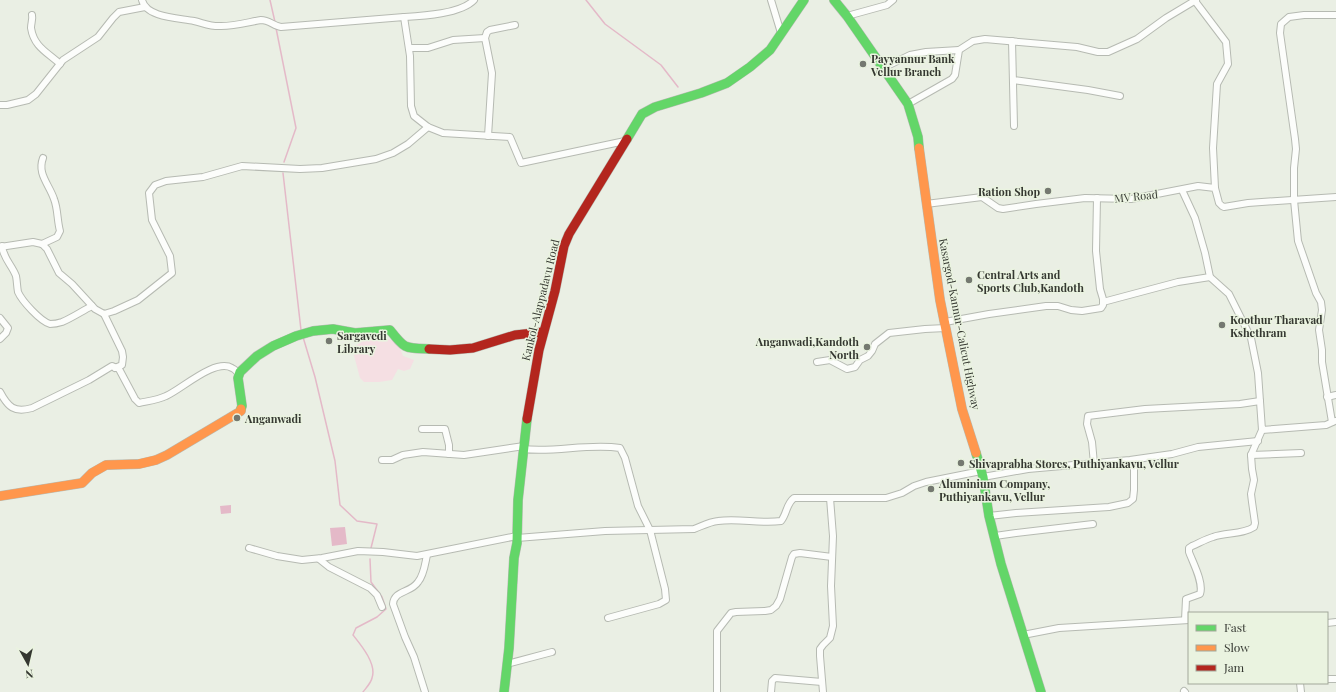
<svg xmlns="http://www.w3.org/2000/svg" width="1336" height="692" viewBox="0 0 1336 692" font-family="'Playfair Display',serif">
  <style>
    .green { fill: #f5dfe3 }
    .water { fill: #e4b9c8 }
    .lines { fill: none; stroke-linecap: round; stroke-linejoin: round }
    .stream { stroke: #e4b9c8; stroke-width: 1.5 }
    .street-casing { stroke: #b6bab2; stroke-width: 8 }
    .fast-casing { stroke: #b6bab2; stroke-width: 10 }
    .slow-casing { stroke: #b6bab2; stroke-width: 10 }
    .jam-casing { stroke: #b6bab2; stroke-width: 10 }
    .street { stroke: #fcfdfb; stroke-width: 6 }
    .fast { stroke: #63d668; stroke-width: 9 }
    .slow { stroke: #ff974d; stroke-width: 9 }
    .jam { stroke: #b3261e; stroke-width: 9 }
    .poi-dot { fill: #747870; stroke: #eaf3e0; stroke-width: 1.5 }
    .labels { text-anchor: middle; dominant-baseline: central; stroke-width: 3; stroke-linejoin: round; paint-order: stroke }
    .poi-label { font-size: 11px; font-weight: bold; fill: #353831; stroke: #eaf3e0; text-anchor: start }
    .street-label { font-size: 11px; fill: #353831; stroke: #eaf3e0 }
  </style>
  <rect width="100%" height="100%" fill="#eaefe4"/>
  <polygon class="green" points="371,336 389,339 398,343 403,356 414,360 410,369 404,371 398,369 392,380 379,382 364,382 360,378 352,348"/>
  <g class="water">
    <polygon points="231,505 231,513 221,514 220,506"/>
    <polygon points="345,527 347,544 332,546 330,528"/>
  </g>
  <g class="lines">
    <g class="stream">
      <polyline points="270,0 275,22"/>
      <polyline points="586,0 605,24 661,65 678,87"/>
      <polyline points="276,28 296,128 284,162"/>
      <polyline points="283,173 301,330"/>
      <polyline points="303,337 315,377 335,461 340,505 357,521 377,524 371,548"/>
      <path d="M363,692C366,688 371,683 372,678C377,664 361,645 353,635L356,628L377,617L386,609L382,597L371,582L370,559"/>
    </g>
    <defs>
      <g id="street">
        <path d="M142,0C146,18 180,18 194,21C203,23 212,27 221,26C235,26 249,22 261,20C269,20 274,26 281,27L404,17L410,56L411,106L414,116L428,127L443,133L510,137L521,163L625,141"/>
        <polyline points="771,0 781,33"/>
        <polyline points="1195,1 1226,42 1228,64 1217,84 1213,148 1215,188"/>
        <path d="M32,15C33,19 31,23 31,28C34,47 47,52 60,64"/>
        <polyline points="847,16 887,5 893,0"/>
        <path d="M404,17C422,16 461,14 474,0"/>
        <polyline points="1012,41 1014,126"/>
        <polyline points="409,48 428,48 453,40 485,38"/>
        <polyline points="883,68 910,55 926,52 959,50"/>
        <polyline points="1013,80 1088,90 1120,96"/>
        <polyline points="908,104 952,79 955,75 959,50 973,41 985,39 1077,47 1098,52 1108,52 1137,39 1166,18 1196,0"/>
        <polyline points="0,105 7,105 28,100 36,94 63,60 98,37 113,18 119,12 145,7"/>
        <polyline points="488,136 492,73 485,38 487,32 490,30 515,25"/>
        <polyline points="1182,190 1195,218 1205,253 1210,277 1229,294 1251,338 1258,373 1262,430 1326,425 1335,421"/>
        <polyline points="926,204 982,197 998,208 1003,209 1036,204 1085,198 1131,199 1198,186 1215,188 1219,203 1222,206 1224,207 1248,203 1336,197"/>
        <path d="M42,244L57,237L60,231C57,220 58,209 54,199C49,184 37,174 43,158"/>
        <path d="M2,246C3,258 12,265 16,276C17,281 17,287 18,292C22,301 40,321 50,324C53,324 59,323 62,322C72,318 82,311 92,306"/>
        <polyline points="0,247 33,242 42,244 47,249 59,273 72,284 95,309 104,314 114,311 138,300 172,273 170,256 152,220 149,193 155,185 166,181 203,177 242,166 300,169 322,168 376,159 393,153 408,144 428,127"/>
        <polyline points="1103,302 1178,282 1210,277"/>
        <polyline points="104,314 122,351 123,357 122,365 115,368"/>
        <polyline points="0,318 8,328 6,333 0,339"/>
        <polyline points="945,322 989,314 1046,306 1058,306 1071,310 1082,311 1101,308 1103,305 1103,299 1100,289 1096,251 1097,198"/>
        <polyline points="817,362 830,360 847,369 855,367 860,360 868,356 872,351 875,344 889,333 925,329 946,328"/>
        <path d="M0,392C8,407 14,413 32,408L89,380L112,366L119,369L135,399L139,403C148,401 158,400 166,396C182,389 215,358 232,368C235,369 237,372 239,374"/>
        <polyline points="1327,397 1336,395"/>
        <polyline points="1332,422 1322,362 1322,350 1319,330 1322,310 1321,302 1316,293 1298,241 1294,200 1294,168 1296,149 1295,139 1280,33 1281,24 1289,17 1304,15 1336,15"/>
        <polyline points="422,429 445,429 449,445 449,454"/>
        <path d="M523,449C555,453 588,443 620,448L625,458L638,506L650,530L665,589L666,600L659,604L608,618"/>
        <polyline points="1251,455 1301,453"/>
        <polyline points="382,460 392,460 403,455 423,452 464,455 524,446"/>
        <polyline points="1094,464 1092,442 1087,424 1088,416 1145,409 1240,404 1260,401"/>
        <polyline points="983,477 1028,469 1130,460 1172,454 1198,447 1258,441"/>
        <polyline points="989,516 1016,513 1109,507 1128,503 1133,499 1134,490 1134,460"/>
        <polyline points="995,536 1016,533 1093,524"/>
        <path d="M517,538L605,531L694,529C702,526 709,522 718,521C739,518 760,524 781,521C787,514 786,504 794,498H886L902,493L914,486L926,482L981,471"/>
        <polyline points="249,548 277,556 302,560 322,558 358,551 383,552 417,556 517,536"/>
        <polyline points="319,559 329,567 370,588 377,595 382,607"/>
        <path d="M1185,620L1186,599L1200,594C1204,583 1193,563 1189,552V548L1192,546C1199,543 1206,539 1213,537C1226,532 1242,535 1254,527L1255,523L1252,502L1251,494L1254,480L1252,469L1251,455L1262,430"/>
        <polyline points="1327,623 1336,622"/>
        <polyline points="1023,635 1059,628 1189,620"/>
        <polyline points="507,664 552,652"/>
        <polyline points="1327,679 1336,679"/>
        <polyline points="1300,683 1301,692"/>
        <polyline points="1184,691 1185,692"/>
        <path d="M425,692L414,657L405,637L393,604C394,590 411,593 418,582C424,575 425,564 427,555"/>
        <polyline points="717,692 717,631 731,613 736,612 765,611 771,610 776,606 780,599 792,557 794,554 800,553 832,557"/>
        <polyline points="771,692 772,681 775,678 822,682"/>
        <polyline points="823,692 820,656 820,649 823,645 830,638 833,626 831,586 833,536 830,498"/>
      </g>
      <g id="fast">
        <polyline points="834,0 847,16 908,104 918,137 919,148"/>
        <polyline points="627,139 642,114 655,107 701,93 727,83 750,67 770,50 804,0"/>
        <path d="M241,409L242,406L238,378L240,372L257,356L273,346L296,336L313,331L333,329L355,333L390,330C405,349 404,348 429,349"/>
        <polyline points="976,453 983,477 989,516 1001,564 1041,692"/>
        <polyline points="504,692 509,648 514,558 517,543 518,500 527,419"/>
      </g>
      <g id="slow">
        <polyline points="919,148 940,300 962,409 976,453"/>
        <polyline points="0,496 82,483 92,473 106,465 139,464 156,460 167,455 241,411 241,409"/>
      </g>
      <g id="jam">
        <polyline points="429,349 450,350 473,348 515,335 543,332"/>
        <polyline points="527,419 539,350 555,291 564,246 569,234 627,139"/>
      </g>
    </defs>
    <use href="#street" class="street-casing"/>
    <use href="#fast" class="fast-casing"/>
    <use href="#slow" class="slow-casing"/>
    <use href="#jam" class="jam-casing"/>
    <use href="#street" class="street"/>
    <use href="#fast" class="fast"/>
    <use href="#slow" class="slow"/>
    <use href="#jam" class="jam"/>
  </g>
  <g class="poi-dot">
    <circle cx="863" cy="64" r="4"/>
    <circle cx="1048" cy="191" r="4"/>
    <circle cx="969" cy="280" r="4"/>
    <circle cx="1222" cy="325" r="4"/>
    <circle cx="329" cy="341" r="4"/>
    <circle cx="867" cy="347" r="4"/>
    <circle cx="237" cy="418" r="4"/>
    <circle cx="961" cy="463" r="4"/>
    <circle cx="931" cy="489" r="4"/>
  </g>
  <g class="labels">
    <g class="poi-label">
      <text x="871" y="58">Payyannur Bank<tspan x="871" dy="13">Vellur Branch</tspan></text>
      <text x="1040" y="191" text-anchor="end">Ration Shop</text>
      <text x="977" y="274">Central Arts and<tspan x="977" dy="13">Sports Club,Kandoth</tspan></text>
      <text x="1230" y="319">Koothur Tharavad<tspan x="1230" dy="13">Kshethram</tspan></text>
      <text x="337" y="335">Sargavedi<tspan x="337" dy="13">Library</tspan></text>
      <text x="859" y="341" text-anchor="end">Anganwadi,Kandoth<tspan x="859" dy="13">North</tspan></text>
      <text x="245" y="418">Anganwadi</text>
      <text x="969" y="463">Shivaprabha Stores, Puthiyankavu, Vellur</text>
      <text x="939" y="483">Aluminium Company,<tspan x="939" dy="13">Puthiyankavu, Vellur</tspan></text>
    </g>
    <g class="street-label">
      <text transform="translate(1136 196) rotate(-6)">MV Road</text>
      <text transform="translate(540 300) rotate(-76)">Kankol-Alappadavu Road</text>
      <text transform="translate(960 324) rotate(79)">Kasargod-Kannur-Calicut Highway</text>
    </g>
  </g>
  <rect x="1188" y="612" width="140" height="72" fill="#eaf3e0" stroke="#a2a89a"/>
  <rect x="1196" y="625" width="20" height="6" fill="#63d668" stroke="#a2a89a"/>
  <text x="1224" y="632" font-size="12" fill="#353831">Fast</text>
  <rect x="1196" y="645" width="20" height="6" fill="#ff974d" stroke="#a2a89a"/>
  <text x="1224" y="652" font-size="12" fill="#353831">Slow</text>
  <rect x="1196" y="665" width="20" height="6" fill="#b3261e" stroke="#a2a89a"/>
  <text x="1224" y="672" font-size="12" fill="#353831">Jam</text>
  <g transform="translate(28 664) rotate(172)" stroke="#eaf3e0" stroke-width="3" paint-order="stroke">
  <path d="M0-3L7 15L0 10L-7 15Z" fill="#353831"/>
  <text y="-6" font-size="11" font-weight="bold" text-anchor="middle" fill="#353831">N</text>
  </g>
</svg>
